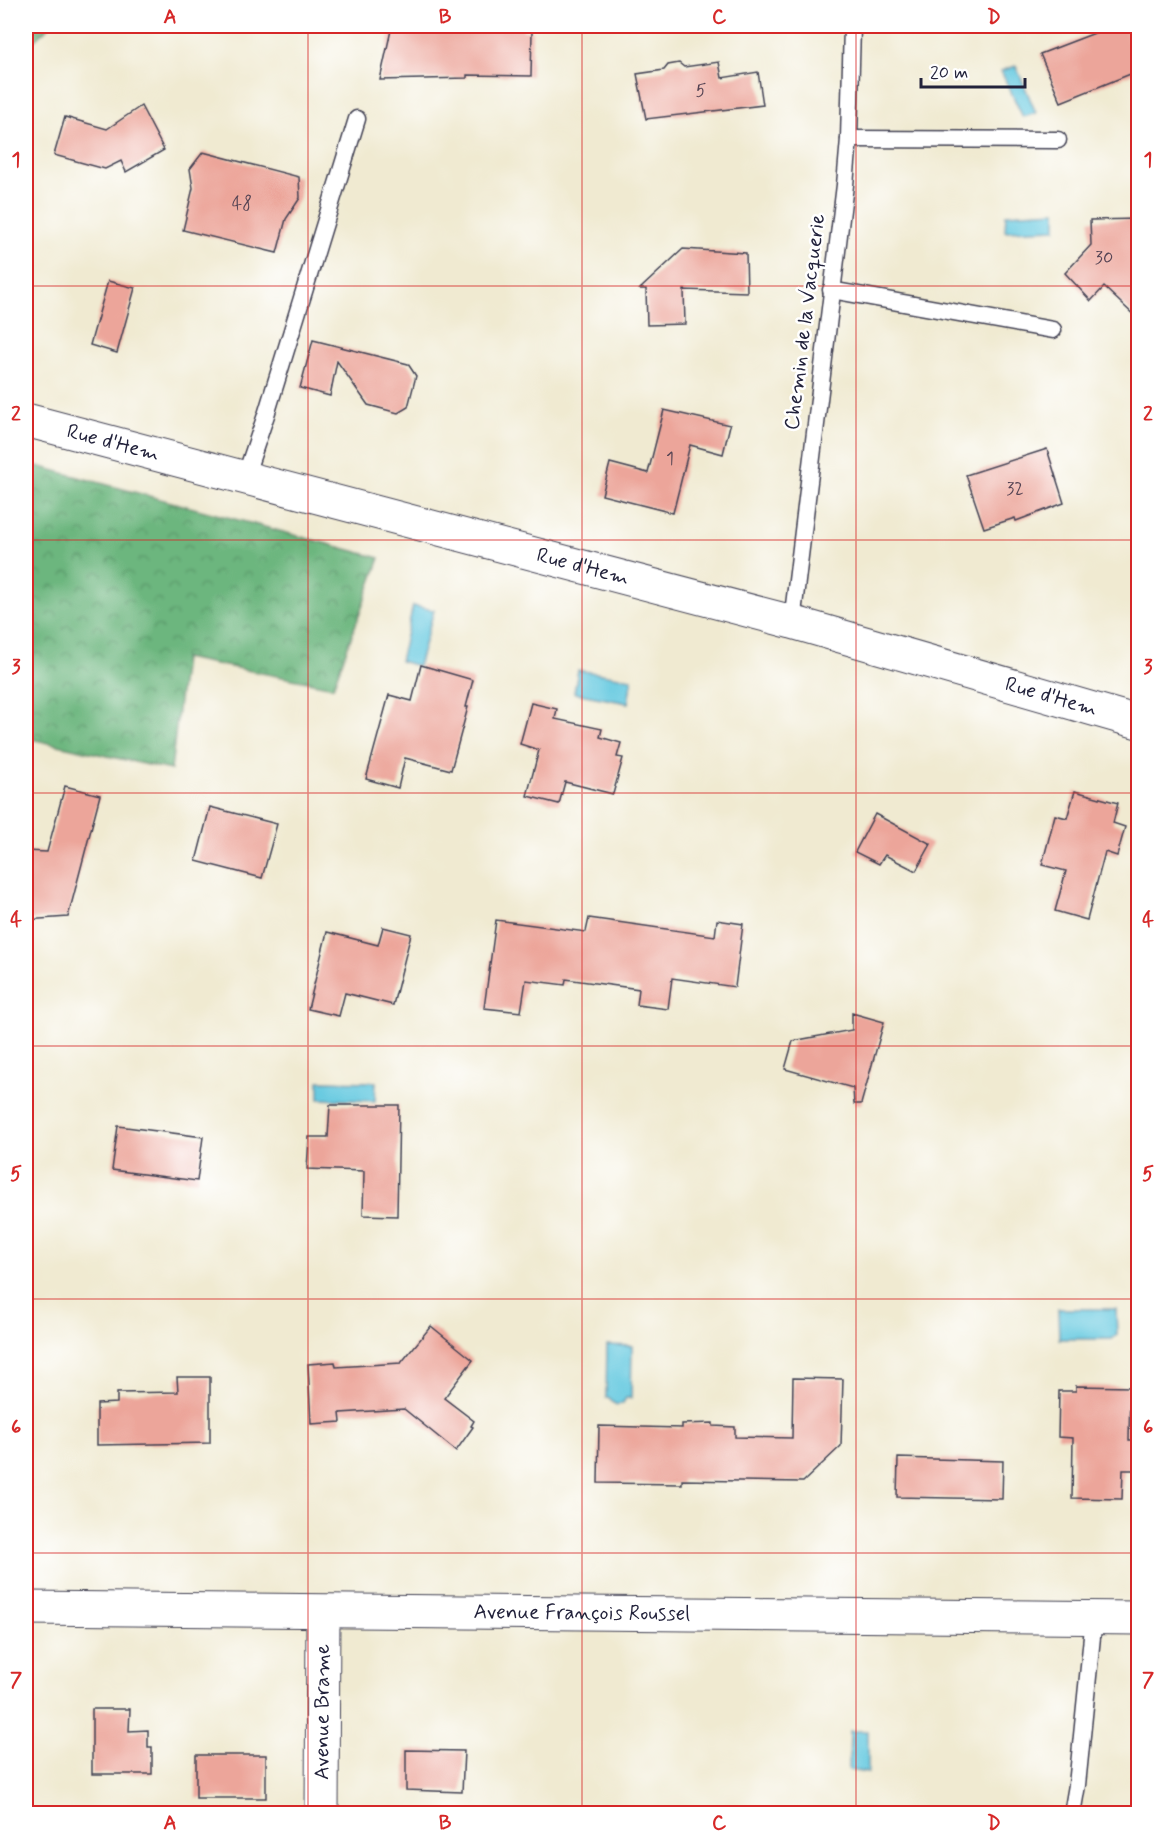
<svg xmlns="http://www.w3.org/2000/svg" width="1164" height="1839" viewBox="0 0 1164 1839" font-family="Mynerve,sans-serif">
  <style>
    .forest { fill: url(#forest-crowns); stroke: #476c5c; stroke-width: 1.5 }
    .water { fill: #62c8df; stroke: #42758d; stroke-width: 1.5 }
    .building { fill: #eca59a }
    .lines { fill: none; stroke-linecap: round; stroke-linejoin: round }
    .lane-casing { stroke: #414052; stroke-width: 19 }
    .street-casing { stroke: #414052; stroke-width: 35 }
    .primary-casing { stroke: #414052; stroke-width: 35 }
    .lane { stroke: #fff; stroke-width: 16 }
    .street { stroke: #fff; stroke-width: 33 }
    .primary { stroke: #fff; stroke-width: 33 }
    .grid { fill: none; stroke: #d62828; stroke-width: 1.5; stroke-opacity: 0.55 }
    .labels { text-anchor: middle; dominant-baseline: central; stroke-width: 5; stroke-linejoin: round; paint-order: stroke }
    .number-label { font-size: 18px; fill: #544353 }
    .street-label { font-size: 21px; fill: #22223b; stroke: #fff }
    .neatline { fill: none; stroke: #d62828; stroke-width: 2 }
    .grid-label { font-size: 20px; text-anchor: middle; font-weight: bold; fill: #d62828 }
  </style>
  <defs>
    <pattern id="forest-crowns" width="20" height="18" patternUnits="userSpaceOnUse" patternTransform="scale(1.5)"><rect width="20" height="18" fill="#6cb67e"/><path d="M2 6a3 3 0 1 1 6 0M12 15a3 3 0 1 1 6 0" fill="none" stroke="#589468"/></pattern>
  </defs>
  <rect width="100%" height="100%" fill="#fff"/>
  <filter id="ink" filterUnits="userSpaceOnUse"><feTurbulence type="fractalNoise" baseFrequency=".0167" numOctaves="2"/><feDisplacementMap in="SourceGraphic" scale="12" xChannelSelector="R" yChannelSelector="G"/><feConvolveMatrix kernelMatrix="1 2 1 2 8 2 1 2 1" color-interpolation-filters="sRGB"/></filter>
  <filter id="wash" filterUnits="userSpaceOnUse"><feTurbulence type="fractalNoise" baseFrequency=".008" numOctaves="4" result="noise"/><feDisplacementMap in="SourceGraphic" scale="24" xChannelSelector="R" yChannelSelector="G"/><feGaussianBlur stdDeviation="1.35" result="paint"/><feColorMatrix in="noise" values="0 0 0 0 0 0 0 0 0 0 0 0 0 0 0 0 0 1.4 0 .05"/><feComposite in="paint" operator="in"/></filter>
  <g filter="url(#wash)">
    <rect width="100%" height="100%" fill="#f0ead1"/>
    <g class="forest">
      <polygon points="26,26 50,26 26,48"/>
      <polygon points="26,463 380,558 333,687 184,658 171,770 26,738"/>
    </g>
    <g class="water">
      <polygon points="1016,66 1036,113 1023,117 1001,71"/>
      <polygon points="1056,211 1056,229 1005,231 1006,214"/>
      <polygon points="413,606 434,610 418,666 400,661"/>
      <polygon points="578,670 632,679 628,703 574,693"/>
      <polygon points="319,1081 376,1082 375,1101 319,1099"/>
      <polygon points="1058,1309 1116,1309 1117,1335 1112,1339 1059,1339"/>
      <polygon points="607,1345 632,1346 631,1398 626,1398 623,1403 617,1405 613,1403 610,1398 606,1398"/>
      <polygon points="850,1731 868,1731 868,1773 849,1770"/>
    </g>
    <g id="blocks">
      <g class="building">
        <polygon points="466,26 523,26 523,31 532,31 531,76 467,75 467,78 380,80 391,30 466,30"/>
        <polygon points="1113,26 1132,26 1138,40 1138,71 1061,102 1040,54"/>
        <polygon points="719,62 722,78 758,72 763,105 646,119 637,74 664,70 668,65 679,63 684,67"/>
        <polygon points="141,106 164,150 126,172 121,161 105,169 54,155 65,117 107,129"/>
        <polygon points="203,152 299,177 300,198 286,219 277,253 183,230 193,188 190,169"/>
        <polygon points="1138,219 1138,319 1104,287 1091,301 1065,273 1091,245 1090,220"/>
        <polygon points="683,249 746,253 747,292 684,290 685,324 647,325 646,289 640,289"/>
        <polygon points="108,281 135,288 117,353 90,345"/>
        <polygon points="313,340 408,364 416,376 408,407 398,413 368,405 337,361 330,396 300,388"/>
        <polygon points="664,410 730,425 723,454 690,445 673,513 602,495 610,463 648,473"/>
        <polygon points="1047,449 1064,503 1016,521 1015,518 984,528 966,475"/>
        <polygon points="421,665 473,680 466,707 468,707 451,770 405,758 398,788 366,779 389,695 412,701"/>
        <polygon points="531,703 557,709 555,719 602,729 600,737 621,743 617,757 623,758 613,794 565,782 559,804 527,796 539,750 520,744"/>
        <polygon points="65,786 100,795 68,917 26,920 26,851 47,852"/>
        <polygon points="1075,791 1118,803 1113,823 1125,827 1117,856 1105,852 1087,920 1055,911 1066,871 1042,865 1055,815 1067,818"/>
        <polygon points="210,807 277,824 262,878 196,861"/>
        <polygon points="875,814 931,844 916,871 885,855 879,864 855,852"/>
        <polygon points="589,918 715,936 717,920 743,924 735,987 672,978 668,1009 637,1005 639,989 566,979 565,985 526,980 521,1012 484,1008 496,920 586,932"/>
        <polygon points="383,927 411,934 393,1005 345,993 339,1016 308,1009 327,932 378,945"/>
        <polygon points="852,1013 884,1022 861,1104 854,1104 853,1088 785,1069 793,1041 852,1030"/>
        <polygon points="330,1105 399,1105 397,1216 363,1215 364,1171 307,1169 309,1137 328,1137"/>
        <polygon points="118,1126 203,1137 197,1181 112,1170"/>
        <polygon points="431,1326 473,1360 444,1398 474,1421 471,1426 473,1427 456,1451 404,1409 340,1413 341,1422 311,1424 308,1364 335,1362 336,1367 401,1363"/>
        <polygon points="177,1377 210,1377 210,1443 97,1445 97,1404 117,1403 117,1393 178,1392"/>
        <polygon points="793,1378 843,1379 841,1446 803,1482 682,1480 682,1484 598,1483 599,1426 682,1428 682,1424 713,1423 713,1426 735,1427 735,1437 792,1438"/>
        <polygon points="1076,1386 1130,1387 1129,1440 1137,1440 1136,1470 1123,1470 1122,1499 1072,1498 1073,1438 1058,1437 1059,1391 1076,1391"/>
        <polygon points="898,1458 1003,1461 1002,1499 897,1497"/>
        <polygon points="92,1709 130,1709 129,1731 148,1730 148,1747 152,1747 152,1774 92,1774"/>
        <polygon points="406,1750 464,1751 462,1792 406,1790"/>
        <rect x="196" y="1755" width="70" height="43"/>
      </g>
    </g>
  </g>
  <g filter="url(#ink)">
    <use href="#blocks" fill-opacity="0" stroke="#414052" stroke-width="1.5"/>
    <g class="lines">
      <defs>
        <g id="lane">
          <polyline points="849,139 1058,140"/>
          <polyline points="831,290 1053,330"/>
          <polyline points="245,477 266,415 357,119"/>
          <polyline points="792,622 845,185 849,139 852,26"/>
          <polyline points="1072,1814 1077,1785 1094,1617"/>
        </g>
        <g id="street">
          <path id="s1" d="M26,1608L1138,1618"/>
          <path id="s2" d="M322,1814L323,1612"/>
        </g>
        <g id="primary">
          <path id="s3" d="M26,420L792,622L1138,722"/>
        </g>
      </defs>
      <use href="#lane" class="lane-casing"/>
      <use href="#street" class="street-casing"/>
      <use href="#primary" class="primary-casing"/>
      <use href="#lane" class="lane"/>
      <use href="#street" class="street"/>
      <use href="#primary" class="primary"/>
    </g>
  </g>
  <path class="grid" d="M308,26V1814M582,26V1814M856,26V1814M26,286H1138M26,540H1138M26,793H1138M26,1046H1138M26,1299H1138M26,1553H1138"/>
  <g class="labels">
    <g class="number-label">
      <text x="701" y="91">5</text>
      <text x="242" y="204">48</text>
      <text x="1104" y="258">30</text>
      <text x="670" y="459">1</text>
      <text x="1015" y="489">32</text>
    </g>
    <g class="street-label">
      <text transform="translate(805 322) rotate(-83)">Chemin de la Vacquerie</text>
      <text stroke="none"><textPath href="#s3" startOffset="90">Rue d'Hem</textPath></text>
      <text stroke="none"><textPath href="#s3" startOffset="576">Rue d'Hem</textPath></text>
      <text stroke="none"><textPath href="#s3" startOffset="1062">Rue d'Hem</textPath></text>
      <text stroke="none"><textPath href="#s1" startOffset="556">Avenue François Roussel</textPath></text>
      <text stroke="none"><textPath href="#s2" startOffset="102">Avenue Brame</textPath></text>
    </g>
  </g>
  <rect width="1164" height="1839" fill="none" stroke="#fff" stroke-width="66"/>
  <path d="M921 78v9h104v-9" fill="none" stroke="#22223b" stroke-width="3"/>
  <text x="930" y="78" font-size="18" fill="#22223b" stroke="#ffffff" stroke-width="4.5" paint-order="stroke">20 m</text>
  <rect x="33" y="33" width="1098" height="1773" class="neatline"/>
  <g class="grid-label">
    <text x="170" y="23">A</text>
    <text x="445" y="23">B</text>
    <text x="719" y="23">C</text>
    <text x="994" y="23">D</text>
    <text x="16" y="166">1</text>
    <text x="1148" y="166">1</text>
    <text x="16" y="420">2</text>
    <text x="1148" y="420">2</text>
    <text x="16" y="673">3</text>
    <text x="1148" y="673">3</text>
    <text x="16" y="926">4</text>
    <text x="1148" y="926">4</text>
    <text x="16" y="1180">5</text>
    <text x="1148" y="1180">5</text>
    <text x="16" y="1433">6</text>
    <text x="1148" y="1433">6</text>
    <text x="16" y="1686">7</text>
    <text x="1148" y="1686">7</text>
    <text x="170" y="1829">A</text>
    <text x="445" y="1829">B</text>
    <text x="719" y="1829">C</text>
    <text x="994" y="1829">D</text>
  </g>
</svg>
